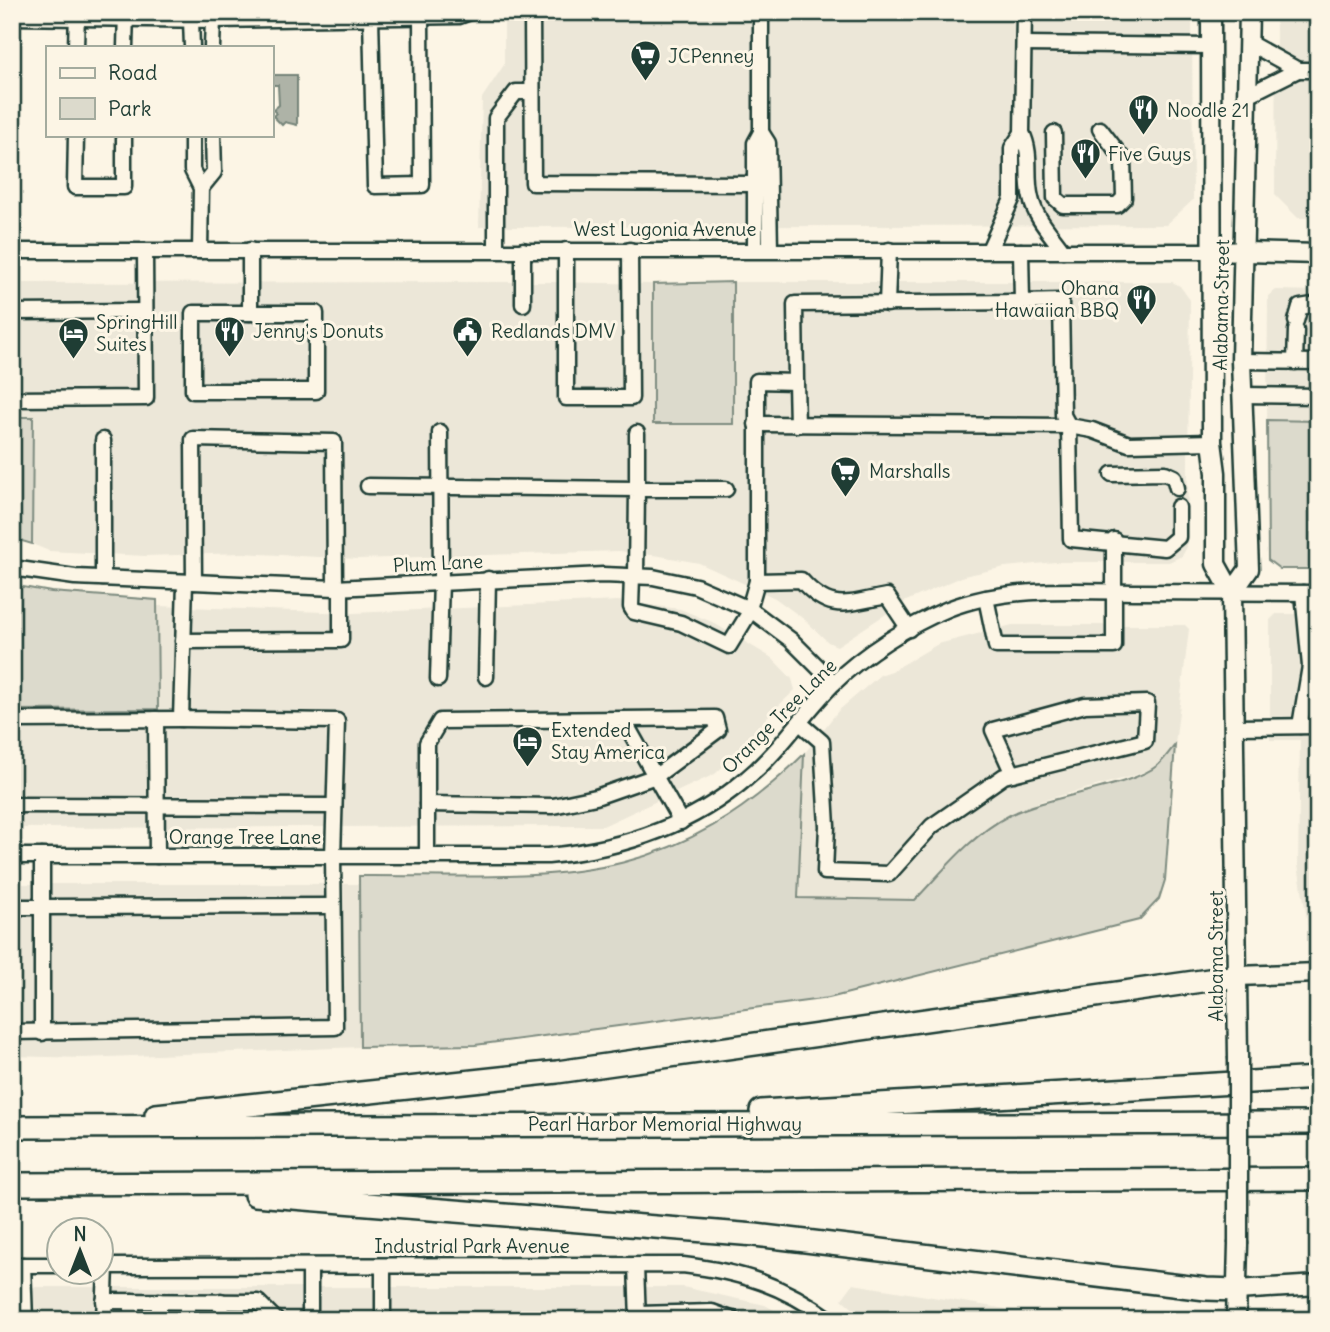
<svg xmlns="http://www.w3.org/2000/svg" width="1330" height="1332" viewBox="0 0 1330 1332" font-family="Delius,sans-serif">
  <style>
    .built { fill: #ece7d8 }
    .green { fill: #dcdacc; stroke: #7e8c80; stroke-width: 2 }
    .water { fill: #aeb3a7; stroke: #758479; stroke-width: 2 }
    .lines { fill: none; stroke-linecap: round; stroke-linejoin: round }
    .minor-casing { stroke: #1f3d34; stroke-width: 19 }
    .major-casing { stroke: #1f3d34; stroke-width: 23 }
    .highway-casing { stroke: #1f3d34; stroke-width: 26 }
    .minor { stroke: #fcf5e5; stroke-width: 14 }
    .major { stroke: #fcf5e5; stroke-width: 18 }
    .highway { stroke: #fcf5e5; stroke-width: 21 }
    .major-bridge-casing { stroke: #1f3d34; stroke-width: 23; stroke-linecap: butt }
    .major-bridge { stroke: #fcf5e5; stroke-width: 18 }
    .labels { text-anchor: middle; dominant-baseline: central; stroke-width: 6; stroke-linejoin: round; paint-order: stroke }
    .poi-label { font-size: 19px; fill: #1f3d34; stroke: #fcf5e5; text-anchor: start }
    .street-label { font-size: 19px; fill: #1f3d34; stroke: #fcf5e5 }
  </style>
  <rect width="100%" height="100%" fill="#fcf5e5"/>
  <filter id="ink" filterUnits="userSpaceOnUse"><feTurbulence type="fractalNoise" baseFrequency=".0143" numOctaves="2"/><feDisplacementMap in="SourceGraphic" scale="14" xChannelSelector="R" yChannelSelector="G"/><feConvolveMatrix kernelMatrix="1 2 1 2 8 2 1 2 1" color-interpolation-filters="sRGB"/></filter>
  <g filter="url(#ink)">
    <g class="built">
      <polygon points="504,12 1192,12 1193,200 1166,225 479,227 482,98 504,65"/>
      <polygon points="1276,12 1318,12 1318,218 1298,218 1275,195"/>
      <polygon points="552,282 653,284 653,423 733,424 733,282 1172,282 1180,286 1190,300 1187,547 1182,556 1169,562 1055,562 1005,567 964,576 906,601 837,646 828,642 805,620 775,598 699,563 660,556 619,551 358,559 242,553 145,556 49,551 32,544 33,417 12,417 12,283"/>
      <polygon points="1276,290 1318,291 1318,421 1267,420 1268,296"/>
      <polygon points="618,601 680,609 712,622 772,658 792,679 795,690 768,716 748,743 715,774 603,826 12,828 12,710 158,709 158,606 353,613"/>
      <polygon points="1276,614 1318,614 1318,926 1308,926 1298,865 1300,740 1270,740 1270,620"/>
      <polygon points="1012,625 1185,625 1189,629 1175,745 1157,766 1133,776 1041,801 990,826 964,847 915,901 798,898 804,754 838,711 880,675 892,671 938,644"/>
      <polygon points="12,884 358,884 360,1047 83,1058 12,1056"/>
      <polygon points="853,1284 1074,1320 866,1320 842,1299"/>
      <polygon points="12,1287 683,1287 765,1305 792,1320 12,1320"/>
    </g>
    <g class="green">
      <polygon points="733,282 733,424 653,424 653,284"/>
      <polygon points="12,417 33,417 32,544 12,538"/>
      <polygon points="1267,420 1318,421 1318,569 1280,569 1268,560"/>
      <polygon points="12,585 51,592 157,600 158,709 12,710"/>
      <path d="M1175,745L1165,880L1159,899L1139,920L829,998L475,1045L360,1047L359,876C544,875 661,896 804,754L798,898L915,900C945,869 971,835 1010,815C1049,795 1130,788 1158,765C1164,760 1170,751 1175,745Z"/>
    </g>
    <polygon class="water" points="271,75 297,75 297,125 285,122 282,125 273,116 276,113 273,110 279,105 278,85 271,85"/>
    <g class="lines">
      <defs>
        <g id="minor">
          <polyline points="532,12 533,183 754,184"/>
          <path d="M1024,12L1022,133C1033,155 1025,176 1031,198C1035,218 1052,235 1063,251"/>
          <polyline points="12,17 213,20 459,16 470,12"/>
          <polyline points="371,17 375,186 422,185 421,16"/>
          <polyline points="191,20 192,47"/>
          <polyline points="1249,43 1298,70"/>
          <polyline points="1024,44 1211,46"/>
          <polyline points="76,47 77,12"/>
          <polyline points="125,47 126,12"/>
          <polyline points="212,47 213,20"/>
          <polyline points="1248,95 1298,70 1318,70"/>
          <polyline points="761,132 768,143 770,250"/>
          <polyline points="1054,133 1055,198 1063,205 1117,205 1124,198 1123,159 1100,129"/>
          <polyline points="76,135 75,187 124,187 124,135"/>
          <polyline points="192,135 192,170 201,188 200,251"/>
          <polyline points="201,188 214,172 213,135"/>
          <polyline points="250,250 250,313"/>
          <polyline points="496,250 496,118 516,92 531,92"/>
          <polyline points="523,250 523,304"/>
          <polyline points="566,250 566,398 631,398 630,250"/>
          <polyline points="755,250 755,143 761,132 761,12"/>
          <polyline points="989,250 1012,199 1012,148 1022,133"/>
          <polyline points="12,251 1212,251"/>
          <polyline points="1021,251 1022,302 1061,301 1063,415 1069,426 1071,539 1165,548 1178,537 1178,507"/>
          <polyline points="887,304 889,250"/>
          <polyline points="12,312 145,311"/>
          <rect x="193" y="313" width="123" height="78"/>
          <polyline points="1296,321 1300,307 1318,304"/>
          <polyline points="1241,361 1318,362"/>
          <polyline points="1295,362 1296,330"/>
          <polyline points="796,382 797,425"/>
          <polyline points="1241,395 1318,396"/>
          <polyline points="12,399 146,398 145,251"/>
          <polyline points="756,424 1069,426 1092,430 1129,444 1212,442"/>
          <polyline points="637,433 637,489 726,489"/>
          <polyline points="1112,474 1165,473 1174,477 1177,488"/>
          <polyline points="368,486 637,489 636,576"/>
          <polyline points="12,568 75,577 335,588 603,575 653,577 696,586 751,610 791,640 834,683"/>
          <polyline points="632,576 631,607 634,612 681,623 729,646 751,610"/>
          <polyline points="103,578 103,440"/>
          <path d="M757,581L801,580C831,614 847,603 887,596L909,629"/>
          <polyline points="194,582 193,439 334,442 335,588"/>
          <polyline points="986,598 996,646 1114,646 1114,540"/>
          <polyline points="749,609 757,581 757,381 796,382 795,304 1022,302"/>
          <polyline points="183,641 341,640 341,588"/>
          <polyline points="486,677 488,579"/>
          <polyline points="438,679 441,581 440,432"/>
          <polyline points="156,719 157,856"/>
          <polyline points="12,720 181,719"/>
          <polyline points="800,723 822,742 827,826 825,872 889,874 932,826 1004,776 1145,741 1147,703 1085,705 993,730 1013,774"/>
          <polyline points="1300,726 1310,666 1303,593"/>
          <polyline points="1235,727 1318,726"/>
          <polyline points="427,804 553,806 596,797 656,776 718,730 715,718 623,719"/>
          <polyline points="12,805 334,806"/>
          <path d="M12,856H548C622,849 690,827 747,778C780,751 803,714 833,684C863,654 909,625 948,609C1006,586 1077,591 1137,592C1197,592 1258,593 1318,593"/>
          <polyline points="42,856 42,907 333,906"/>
          <polyline points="427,856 427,743 440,721 623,719 681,822"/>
          <polyline points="12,907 42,907 42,1033"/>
          <polyline points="12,1032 335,1027 333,856 337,721 181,719 185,582"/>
          <polyline points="12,1265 60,1265"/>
          <polyline points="23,1265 25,1320"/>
          <path d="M102,1266L683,1265C742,1272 783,1285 831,1320"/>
          <polyline points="310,1266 310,1320"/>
          <polyline points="383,1266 383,1320"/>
          <polyline points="636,1266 638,1320"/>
          <polyline points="104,1301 258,1302 276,1320"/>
          <polyline points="638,1314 712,1312 734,1320"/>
          <polyline points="104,1320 106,1266"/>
          <polyline points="132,1320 132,1301"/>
          <polyline points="159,1320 159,1301"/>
          <polyline points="187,1320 187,1301"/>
          <polyline points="221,1320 221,1301"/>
        </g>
        <g id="major">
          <polyline points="1211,12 1212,442 1216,473 1216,564 1232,593 1238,1057"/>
          <polyline points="1212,251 1318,254"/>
          <polyline points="1232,593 1249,569 1241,361 1249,12"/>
          <polyline points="1237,976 1318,973"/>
          <polyline points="1237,1290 1318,1285"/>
          <polyline points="1236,1320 1238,1244"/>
        </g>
        <g id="highway">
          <polyline points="761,1111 1318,1078"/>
          <polyline points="156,1115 557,1072 1237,976"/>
          <polyline points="12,1127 1318,1123"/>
          <polyline points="12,1184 1318,1179"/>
          <polyline points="255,1195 755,1235 1206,1289 1237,1290"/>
        </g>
      </defs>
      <use href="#minor" class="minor-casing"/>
      <use href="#major" class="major-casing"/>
      <use href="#highway" class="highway-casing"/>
      <use href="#minor" class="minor"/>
      <use href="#major" class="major"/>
      <use href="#highway" class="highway"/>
      <defs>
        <polyline id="major-bridge" points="1238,1057 1238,1244"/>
      </defs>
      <use href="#major-bridge" class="major-bridge-casing"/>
      <use href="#major-bridge" class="major-bridge"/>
    </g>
  </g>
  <defs>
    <symbol id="supermarket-pin" viewBox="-11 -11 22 30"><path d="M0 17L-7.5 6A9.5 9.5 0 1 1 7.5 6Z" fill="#1f3d34" stroke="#fcf5e5"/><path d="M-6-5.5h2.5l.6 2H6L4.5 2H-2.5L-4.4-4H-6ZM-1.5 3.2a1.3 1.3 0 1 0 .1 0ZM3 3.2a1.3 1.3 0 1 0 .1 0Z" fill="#fff"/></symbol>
    <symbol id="restaurant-pin" viewBox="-11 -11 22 30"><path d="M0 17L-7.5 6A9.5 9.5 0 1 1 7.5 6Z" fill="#1f3d34" stroke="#fcf5e5"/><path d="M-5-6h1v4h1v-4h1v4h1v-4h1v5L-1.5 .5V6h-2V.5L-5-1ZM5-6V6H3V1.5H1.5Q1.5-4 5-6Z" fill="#fff"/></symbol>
    <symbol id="civic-pin" viewBox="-11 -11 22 30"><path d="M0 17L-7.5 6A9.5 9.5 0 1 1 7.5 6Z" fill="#1f3d34" stroke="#fcf5e5"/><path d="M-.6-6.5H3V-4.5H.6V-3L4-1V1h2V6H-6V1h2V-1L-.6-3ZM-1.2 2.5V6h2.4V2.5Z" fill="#fff"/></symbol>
    <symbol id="hotel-pin" viewBox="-11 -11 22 30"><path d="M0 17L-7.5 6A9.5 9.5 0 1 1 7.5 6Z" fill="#1f3d34" stroke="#fcf5e5"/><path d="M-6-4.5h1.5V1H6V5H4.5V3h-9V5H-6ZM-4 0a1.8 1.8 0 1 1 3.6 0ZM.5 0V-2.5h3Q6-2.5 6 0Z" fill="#fff"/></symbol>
  </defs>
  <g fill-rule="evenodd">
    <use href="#supermarket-pin" x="628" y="38" width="35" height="47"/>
    <use href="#restaurant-pin" x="1126" y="92" width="35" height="47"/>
    <use href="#restaurant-pin" x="1068" y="136" width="35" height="47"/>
    <use href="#restaurant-pin" x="1124" y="282" width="35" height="47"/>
    <use href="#restaurant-pin" x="212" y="314" width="35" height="47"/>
    <use href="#civic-pin" x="450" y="314" width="35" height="47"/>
    <use href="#hotel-pin" x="56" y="316" width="35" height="47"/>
    <use href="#supermarket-pin" x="828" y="454" width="35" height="47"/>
    <use href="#hotel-pin" x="510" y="724" width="35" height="47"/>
  </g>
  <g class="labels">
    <g class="poi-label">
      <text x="668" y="56">JCPenney</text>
      <text x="1167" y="110">Noodle 21</text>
      <text x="1108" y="154">Five Guys</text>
      <text x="1119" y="288" text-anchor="end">Ohana<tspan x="1119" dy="22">Hawaiian BBQ</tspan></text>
      <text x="96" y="322">SpringHill<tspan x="96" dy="22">Suites</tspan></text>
      <text x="253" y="331">Jenny's Donuts</text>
      <text x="491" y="331">Redlands DMV</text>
      <text x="869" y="471">Marshalls</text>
      <text x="551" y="730">Extended<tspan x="551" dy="22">Stay America</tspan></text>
    </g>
    <g class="street-label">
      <text x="665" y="229">West Lugonia Avenue</text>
      <text transform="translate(1221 305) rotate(-89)">Alabama Street</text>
      <text transform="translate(438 563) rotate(-3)">Plum Lane</text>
      <text transform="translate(779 716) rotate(-45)">Orange Tree Lane</text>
      <text x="245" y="837">Orange Tree Lane</text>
      <text transform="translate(1216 956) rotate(-90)">Alabama Street</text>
      <text x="665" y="1124">Pearl Harbor Memorial Highway</text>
      <text x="472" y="1246">Industrial Park Avenue</text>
    </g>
  </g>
  <rect width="1330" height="1332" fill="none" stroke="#fcf5e5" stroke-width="42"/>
  <rect x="21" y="21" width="1288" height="1290" fill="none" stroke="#1f3d34" stroke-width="2.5" filter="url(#ink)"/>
  <rect x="46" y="46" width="228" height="91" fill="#fcf5e5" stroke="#a4ab9e" stroke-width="2"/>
  <rect x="60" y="68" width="35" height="10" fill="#fcf5e5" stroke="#a4ab9e" stroke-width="2"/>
  <text x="108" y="80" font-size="21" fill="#1f3d34">Road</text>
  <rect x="60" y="98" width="35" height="21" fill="#dcdacc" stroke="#a4ab9e" stroke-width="2"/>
  <text x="108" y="116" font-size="21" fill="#1f3d34">Park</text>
  <g transform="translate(80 1251)"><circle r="33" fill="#fcf5e5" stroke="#a4ab9e" stroke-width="2"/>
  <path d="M0-5L12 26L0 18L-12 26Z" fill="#1f3d34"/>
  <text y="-10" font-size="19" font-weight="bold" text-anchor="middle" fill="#1f3d34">N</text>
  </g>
</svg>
